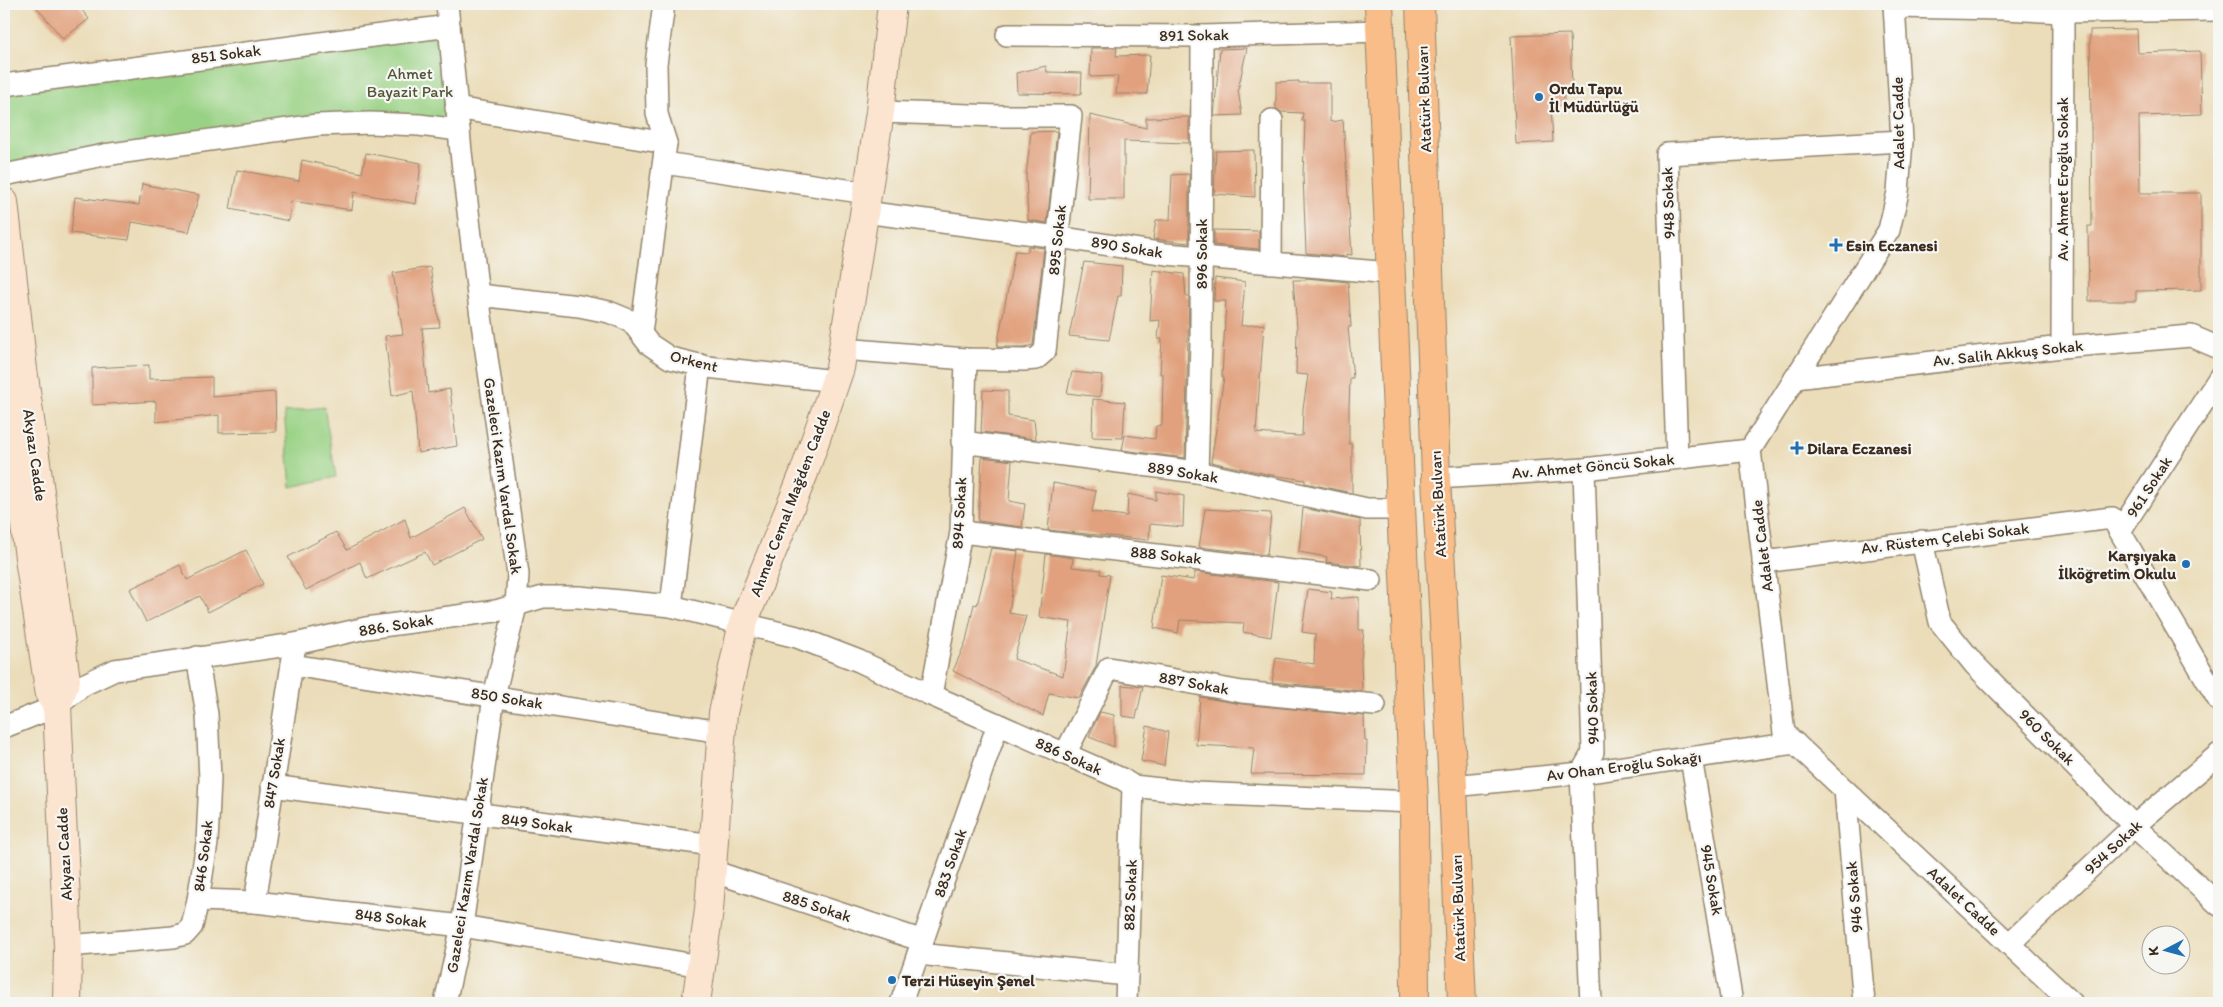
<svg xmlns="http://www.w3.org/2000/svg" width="2223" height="1007" viewBox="0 0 2223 1007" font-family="Itim,sans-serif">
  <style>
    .green { fill: #99d284; stroke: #6a7e51 }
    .building { fill: #e1a17e }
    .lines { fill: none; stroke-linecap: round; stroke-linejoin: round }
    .street-casing { stroke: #93846c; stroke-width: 24 }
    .secondary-casing { stroke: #93846c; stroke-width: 30 }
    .highway-casing { stroke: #93846c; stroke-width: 30 }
    .street { stroke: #fff; stroke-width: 21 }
    .secondary { stroke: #fce5d0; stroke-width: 28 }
    .highway { stroke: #f8bd89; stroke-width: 28 }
    .poi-dot { fill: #1f6fb2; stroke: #f6f6f2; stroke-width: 2 }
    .labels { text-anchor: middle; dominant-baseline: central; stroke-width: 4.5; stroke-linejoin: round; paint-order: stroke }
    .street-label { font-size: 16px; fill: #3b2a1e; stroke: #f6f6f2 }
    .park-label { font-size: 16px; fill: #525438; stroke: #f6f6f2 }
    .poi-label { font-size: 16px; font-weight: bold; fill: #3b2a1e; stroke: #f6f6f2; text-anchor: start }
  </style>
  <rect width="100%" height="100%" fill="#f6f6f2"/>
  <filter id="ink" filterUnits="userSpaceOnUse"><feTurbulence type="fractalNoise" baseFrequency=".02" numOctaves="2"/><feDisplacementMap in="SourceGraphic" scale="10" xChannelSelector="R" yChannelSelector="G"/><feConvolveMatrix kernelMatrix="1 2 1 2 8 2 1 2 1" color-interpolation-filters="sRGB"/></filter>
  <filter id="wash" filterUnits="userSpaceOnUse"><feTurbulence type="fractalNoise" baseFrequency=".0096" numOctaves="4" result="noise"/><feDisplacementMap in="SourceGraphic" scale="20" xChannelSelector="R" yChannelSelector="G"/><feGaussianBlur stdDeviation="1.12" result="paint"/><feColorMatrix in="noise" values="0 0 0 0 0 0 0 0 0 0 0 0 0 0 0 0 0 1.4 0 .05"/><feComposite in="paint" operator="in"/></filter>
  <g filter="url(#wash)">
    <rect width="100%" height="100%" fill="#ebddb9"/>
    <g class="green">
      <polygon points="449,34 459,130 370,123 4,171 4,93"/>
      <polygon points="324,407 336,477 291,487 284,412"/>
    </g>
    <g id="blocks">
      <g class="building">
        <polygon points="34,4 77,4 89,19 63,39"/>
        <polygon points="2137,29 2138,53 2200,51 2202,114 2139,116 2140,193 2201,193 2201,290 2136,291 2136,301 2089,301 2088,226 2092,226 2090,30"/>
        <polygon points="1570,34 1572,88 1564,89 1564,105 1551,106 1553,142 1516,144 1511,36"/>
        <polygon points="1091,48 1117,48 1116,56 1150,55 1147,94 1116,94 1118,76 1090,77"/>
        <polygon points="1247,48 1238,90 1242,115 1214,116 1220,49"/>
        <polygon points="1046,66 1047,72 1082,73 1081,94 1017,93 1016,73"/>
        <polygon points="1299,81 1299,83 1330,83 1330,122 1343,120 1352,255 1346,254 1346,257 1306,253 1303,175 1305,121 1302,121 1303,113 1281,112 1276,108 1276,82"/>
        <polygon points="1090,115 1146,128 1146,118 1189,117 1189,143 1124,141 1124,199 1088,199"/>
        <polygon points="1057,131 1047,223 1028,220 1026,176 1031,132"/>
        <polygon points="1254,150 1255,197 1214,194 1216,151"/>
        <polygon points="366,153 421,163 416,204 354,192 352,210 291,201 289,221 230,209 237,170 299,181 302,160 362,173"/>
        <polygon points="1189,174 1189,243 1153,239 1156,220 1170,220 1172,175"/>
        <polygon points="142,184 199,195 189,232 132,222 129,240 71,233 75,197 139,205"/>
        <polygon points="1214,230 1259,231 1259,249 1214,245"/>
        <polygon points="1028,246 1044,248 1033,345 1024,347 997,347 1015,251 1028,252"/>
        <polygon points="1084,262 1122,266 1121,296 1118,296 1109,340 1069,336"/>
        <polygon points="430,267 440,327 422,328 428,393 450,389 457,446 418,453 413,391 392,396 385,336 403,334 393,273"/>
        <polygon points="1153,270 1184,274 1186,296 1189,297 1185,458 1122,450 1125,435 1155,439 1156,426 1162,425 1163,374 1160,374 1162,339 1158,339 1160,320 1150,321"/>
        <polygon points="1215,278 1245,282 1241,326 1264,324 1256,433 1297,436 1302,436 1303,409 1308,375 1296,374 1297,328 1293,280 1306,280 1306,278 1348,282 1351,327 1348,327 1353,378 1350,378 1349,408 1349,444 1352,444 1352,493 1305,483 1305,480 1272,475 1211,462 1224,377 1222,377 1226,301 1214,301"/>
        <polygon points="149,365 149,379 212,377 212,397 275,392 276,432 219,433 219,415 156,422 156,401 92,405 92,368"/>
        <polygon points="1072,372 1102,375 1100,397 1067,393"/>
        <polygon points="983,390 1008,391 1008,416 1034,420 1036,439 981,432"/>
        <polygon points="1093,399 1125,402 1123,438 1092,437"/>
        <polygon points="982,457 1012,461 1009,501 1025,504 1022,527 978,521"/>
        <polygon points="1053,483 1096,491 1092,512 1127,516 1128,494 1156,500 1156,491 1184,496 1183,527 1150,524 1149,540 1048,530"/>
        <polygon points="465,508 482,539 432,565 425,552 367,579 360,562 306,590 288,557 336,532 347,550 405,519 411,538"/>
        <polygon points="1303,508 1360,520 1361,566 1326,562 1327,557 1299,552"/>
        <polygon points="1205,509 1271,513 1267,555 1199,547"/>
        <polygon points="991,548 1018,551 1009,613 1026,616 1014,659 1063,676 1071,622 1039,617 1046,554 1073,558 1072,567 1101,570 1100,574 1110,575 1096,666 1079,698 1049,693 1043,716 953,671 966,641 974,604 977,605"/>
        <polygon points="246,550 263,584 208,612 200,596 146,622 130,589 180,565 187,580"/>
        <polygon points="1195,572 1278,582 1271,637 1243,632 1244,623 1180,620 1178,633 1154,628 1161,575 1194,580"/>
        <polygon points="1308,589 1332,592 1331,599 1359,597 1359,630 1364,630 1361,660 1362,691 1272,682 1276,658 1314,664 1315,634 1302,632"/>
        <polygon points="1122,685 1143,687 1136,718 1122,716"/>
        <polygon points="1200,697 1241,704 1364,716 1365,741 1367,741 1366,775 1251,774 1254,748 1196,745"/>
        <polygon points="1100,712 1114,715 1114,747 1089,737"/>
        <polygon points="1147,726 1168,732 1164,766 1141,761"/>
      </g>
    </g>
  </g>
  <g filter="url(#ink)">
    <use href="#blocks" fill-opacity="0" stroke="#93846c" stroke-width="1"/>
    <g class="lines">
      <defs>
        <g id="street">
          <polyline points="1894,4 1902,141 1898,192 1889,230 1750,450 1784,733 2072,1003"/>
          <polyline points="1894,7 2003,9 2063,12 2219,10"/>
          <polyline points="1007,35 1202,36 1381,31"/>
          <polyline points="4,85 449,26"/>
          <polyline points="456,108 666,143"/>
          <polyline points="664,163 867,193"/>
          <polyline points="4,175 104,155 317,125 370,123 419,125 459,130"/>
          <polyline points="864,212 1058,237 1166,254 1391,273"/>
          <polyline points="1271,262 1272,120"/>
          <polyline points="478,295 579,306 609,312 631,321 649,344 670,358 707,367 836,381"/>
          <polyline points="641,333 666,143 657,114 656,64 664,4"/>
          <polyline points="2062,347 2063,12"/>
          <polyline points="843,349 966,359 1024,360 1036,359 1045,351 1071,116 1000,116 880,112"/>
          <polyline points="1795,378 2062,347 2191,336 2219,348"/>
          <polyline points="962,442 1197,472 1367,509 1402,509"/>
          <polyline points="1677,458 1667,154 1902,141"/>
          <polyline points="1584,469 1593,752 1581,773 1591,1003"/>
          <polyline points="1197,472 1201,341 1202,36"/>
          <polyline points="1436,478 1584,469 1750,450"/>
          <polyline points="2120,531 2219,378"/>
          <polyline points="961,532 1371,580"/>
          <polyline points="1922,541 1940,622 1974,664 2134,826 2219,905"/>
          <polyline points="1763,562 2112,518 2219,701"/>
          <polyline points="671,606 700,365"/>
          <polyline points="292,665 721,732"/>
          <polyline points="931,695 961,532 966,359"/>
          <polyline points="4,727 57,706 83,685 115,670 295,644 366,628 496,611 543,597 579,597 671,606 797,637 859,661 931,695 1122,779 1133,786 1196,793 1414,802"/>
          <polyline points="1065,754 1109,668 1242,692 1375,705"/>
          <polyline points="1691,758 1732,1003"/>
          <polyline points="272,786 713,845"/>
          <polyline points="1453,786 1581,773 1795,743"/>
          <polyline points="1845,790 1864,1003"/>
          <polyline points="712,871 923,941"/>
          <polyline points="198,900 255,902 462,926 701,966"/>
          <polyline points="255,902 294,651"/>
          <polyline points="2009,944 2134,826 2219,754"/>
          <polyline points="68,946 173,937 185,934 192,926 198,900 207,843 210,779 207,714 197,657"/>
          <polyline points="918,954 1127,975"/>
          <polyline points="445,1003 462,926 494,696 516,606 518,574 478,295 461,152 447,4"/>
          <polyline points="901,1003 998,724"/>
          <polyline points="1126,1003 1133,786"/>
        </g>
        <g id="secondary">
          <polyline points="4,202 23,369 66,680 57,706 50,695 30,565 4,361"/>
          <polyline points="57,706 68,946 67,1003"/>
          <polyline points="696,1003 709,910 723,713 743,623 804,473 840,368 880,112 892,4"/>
        </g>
        <g id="highway">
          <polyline points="1379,4 1414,802 1415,1003"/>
          <polyline points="1420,4 1436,478 1453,786 1462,1003"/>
        </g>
      </defs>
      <use href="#street" class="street-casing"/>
      <use href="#secondary" class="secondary-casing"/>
      <use href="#highway" class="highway-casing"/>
      <use href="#street" class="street"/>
      <use href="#secondary" class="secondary"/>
      <use href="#highway" class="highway"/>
    </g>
  </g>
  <g class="poi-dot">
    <circle cx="1539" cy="97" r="5"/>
    <path d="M1833.5 237.5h5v5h5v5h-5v5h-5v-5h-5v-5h5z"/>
    <path d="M1794.5 440.5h5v5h5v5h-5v5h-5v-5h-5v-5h5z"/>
    <circle cx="2186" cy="564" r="5"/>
    <circle cx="892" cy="980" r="5"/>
  </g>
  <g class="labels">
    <g class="street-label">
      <text transform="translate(1194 35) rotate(-1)">891 Sokak</text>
      <text transform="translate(226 54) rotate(-7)">851 Sokak</text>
      <text transform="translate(1424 99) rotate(-92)">Atatürk Bulvarı</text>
      <text transform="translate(1898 123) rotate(-91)">Adalet Cadde</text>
      <text transform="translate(2062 179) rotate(-90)">Av. Ahmet Eroğlu Sokak</text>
      <text transform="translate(1668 203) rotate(-92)">948 Sokak</text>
      <text transform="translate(1057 240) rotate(-84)">895 Sokak</text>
      <text transform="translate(1127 247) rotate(9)">890 Sokak</text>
      <text transform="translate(1201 254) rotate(-90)">896 Sokak</text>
      <text transform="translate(2008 353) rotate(-6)">Av. Salih Akkuş Sokak</text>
      <text transform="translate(694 361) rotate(14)">Orkent</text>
      <text transform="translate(35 455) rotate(82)">Akyazı Cadde</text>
      <text transform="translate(1593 466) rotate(-5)">Av. Ahmet Göncü Sokak</text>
      <text transform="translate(1183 472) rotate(9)">889 Sokak</text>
      <text transform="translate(503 476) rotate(82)">Gazeleci Kazım Vardal Sokak</text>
      <text transform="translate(2149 487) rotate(-57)">961 Sokak</text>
      <text transform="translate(790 503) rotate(-69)">Ahmet Cemal Mağden Cadde</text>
      <text transform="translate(1438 504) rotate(-93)">Atatürk Bulvarı</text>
      <text transform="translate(959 513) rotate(-87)">894 Sokak</text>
      <text transform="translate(1945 538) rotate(-7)">Av. Rüstem Çelebi Sokak</text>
      <text transform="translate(1762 546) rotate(-97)">Adalet Cadde</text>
      <text transform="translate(1166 555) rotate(6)">888 Sokak</text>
      <text transform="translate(396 625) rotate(-9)">886. Sokak</text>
      <text transform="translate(1194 683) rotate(10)">887 Sokak</text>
      <text transform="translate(507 698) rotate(9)">850 Sokak</text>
      <text transform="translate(1592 708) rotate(-92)">940 Sokak</text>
      <text transform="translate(2047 737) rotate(45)">960 Sokak</text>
      <text transform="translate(1069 756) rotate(24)">886 Sokak</text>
      <text transform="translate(1624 766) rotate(-7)">Av Ohan Eroğlu Sokağı</text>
      <text transform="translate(274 773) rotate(-81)">847 Sokak</text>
      <text transform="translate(537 823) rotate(7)">849 Sokak</text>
      <text transform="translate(2113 847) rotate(-43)">954 Sokak</text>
      <text transform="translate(64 854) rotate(-93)">Akyazı Cadde</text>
      <text transform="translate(203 856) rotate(-83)">846 Sokak</text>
      <text transform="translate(950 863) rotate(-71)">883 Sokak</text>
      <text transform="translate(467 875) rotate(-81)">Gazeleci Kazım Vardal Sokak</text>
      <text transform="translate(1712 880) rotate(80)">945 Sokak</text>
      <text transform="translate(1130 895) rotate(-88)">882 Sokak</text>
      <text transform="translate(1854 897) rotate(-95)">946 Sokak</text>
      <text transform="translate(1964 901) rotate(43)">Adalet Cadde</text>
      <text transform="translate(817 906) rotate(18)">885 Sokak</text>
      <text transform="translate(1458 908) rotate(-92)">Atatürk Bulvarı</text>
      <text transform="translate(391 918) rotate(7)">848 Sokak</text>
    </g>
    <g class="park-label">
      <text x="410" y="73">Ahmet<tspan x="410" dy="18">Bayazit Park</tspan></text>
    </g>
    <g class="poi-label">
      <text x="1549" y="88">Ordu Tapu<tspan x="1549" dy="18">İl Müdürlüğü</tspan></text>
      <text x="1846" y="245">Esin Eczanesi</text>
      <text x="1807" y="448">Dilara Eczanesi</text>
      <text x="2176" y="555" text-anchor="end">Karşıyaka<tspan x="2176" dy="18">İlköğretim Okulu</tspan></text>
      <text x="902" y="980">Terzi Hüseyin Şenel</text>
    </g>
  </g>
  <rect width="2223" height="1007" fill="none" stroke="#f6f6f2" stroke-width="20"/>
  <g transform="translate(2166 950) rotate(264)"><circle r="24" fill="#f6f6f2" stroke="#aba49d"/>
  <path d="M0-4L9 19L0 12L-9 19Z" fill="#1f6fb2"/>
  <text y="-8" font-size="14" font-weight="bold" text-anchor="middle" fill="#3b2a1e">K</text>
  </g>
</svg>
